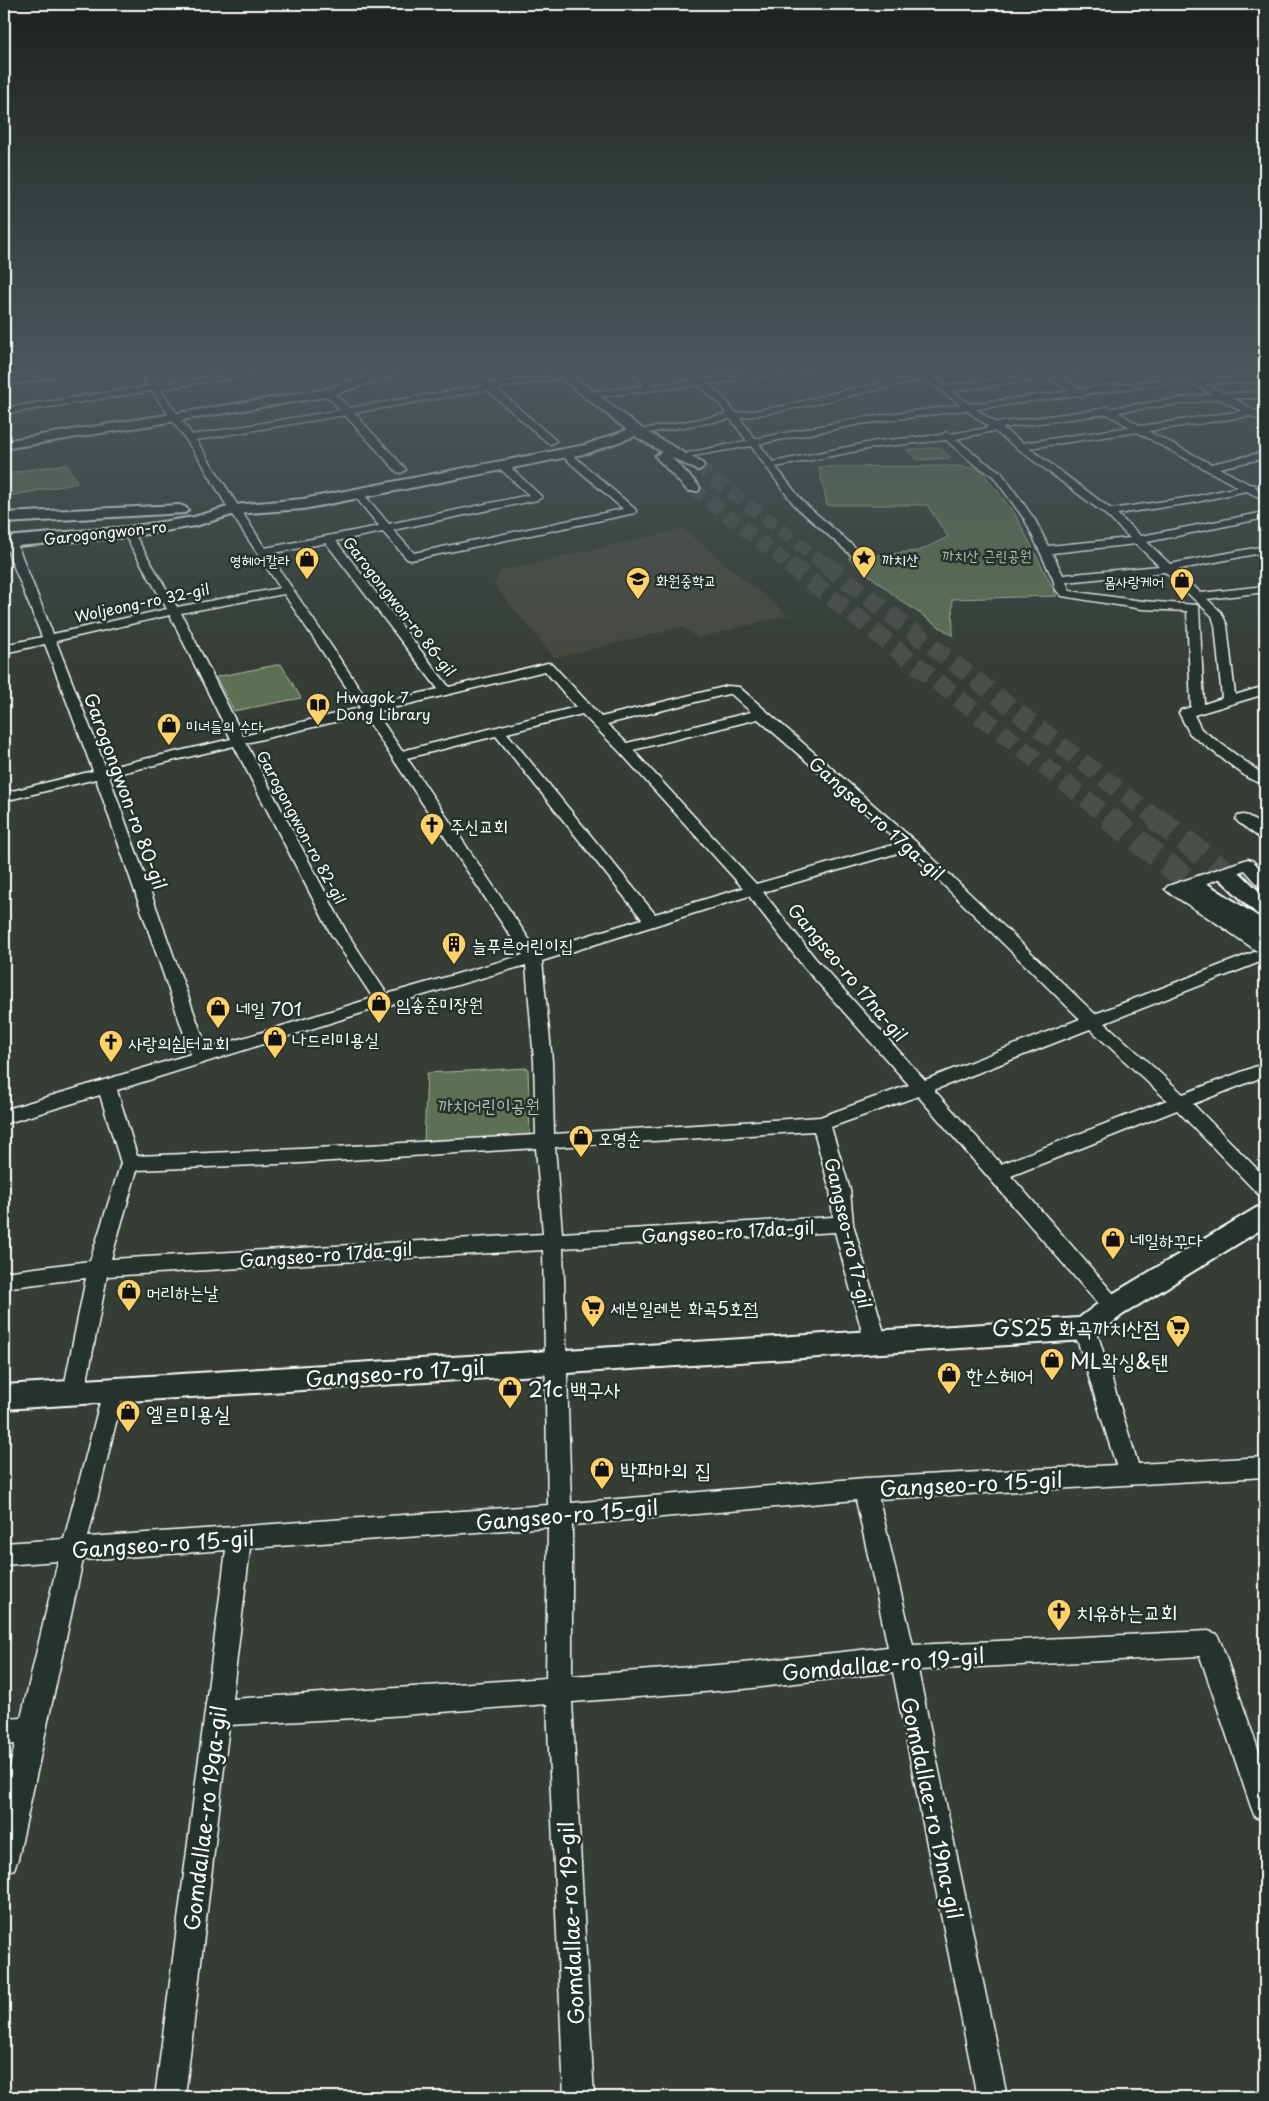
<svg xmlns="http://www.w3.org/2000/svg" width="1269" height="2101" viewBox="0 0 1269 2101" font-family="'Playpen Sans','Poor Story',sans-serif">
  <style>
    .built { fill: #464a3f }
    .green { fill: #5d7052; stroke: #aeb8a8 }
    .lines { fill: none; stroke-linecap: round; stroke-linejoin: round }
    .secondary-tunnel-far2 { stroke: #495049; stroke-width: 14; stroke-dasharray: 14 7; stroke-linecap: butt }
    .secondary-tunnel-far1 { stroke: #495049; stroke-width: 18; stroke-dasharray: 18 9; stroke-linecap: butt }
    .secondary-tunnel { stroke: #495049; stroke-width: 24; stroke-dasharray: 24 12; stroke-linecap: butt }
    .minor-casing { stroke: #fff; stroke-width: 3 }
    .tertiary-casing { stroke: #fff; stroke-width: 4 }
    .secondary-casing { stroke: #fff; stroke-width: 4 }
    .minor { fill: #26332d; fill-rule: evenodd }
    .tertiary { fill: #26332d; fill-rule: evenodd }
    .secondary { fill: #26332d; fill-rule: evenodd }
    .labels { text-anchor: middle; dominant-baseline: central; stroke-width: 5; stroke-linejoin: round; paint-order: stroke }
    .far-street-label { font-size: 15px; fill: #fff; stroke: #26332d }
    .far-park-label { font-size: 15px; fill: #b6bfb1; stroke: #26332d }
    .far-poi-label { font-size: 15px; fill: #fff; stroke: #26332d; text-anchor: start }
    .street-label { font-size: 18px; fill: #fff; stroke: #26332d }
    .poi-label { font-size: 18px; fill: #fff; stroke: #26332d; text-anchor: start }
    .park-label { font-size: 18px; fill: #b6bfb1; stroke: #26332d }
    .near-poi-label { font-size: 21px; fill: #fff; stroke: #26332d; text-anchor: start }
    .near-street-label { font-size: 21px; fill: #fff; stroke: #26332d }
  </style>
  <rect width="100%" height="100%" fill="#353d35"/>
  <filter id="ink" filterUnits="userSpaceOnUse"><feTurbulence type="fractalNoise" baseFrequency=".02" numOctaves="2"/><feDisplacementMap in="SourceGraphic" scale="10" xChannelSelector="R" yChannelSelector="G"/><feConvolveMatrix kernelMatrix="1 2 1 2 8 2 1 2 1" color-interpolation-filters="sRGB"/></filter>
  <g filter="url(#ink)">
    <g class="built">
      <polygon points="147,368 261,368 158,384"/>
      <polygon points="683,529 788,615 698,638 683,627 555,658 494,585 500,571"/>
    </g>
    <g class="green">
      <polygon points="939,447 951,458 918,460 907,450"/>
      <polygon points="66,464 78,483 4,497 4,474"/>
      <polygon points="956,466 980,469 1015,514 1057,596 952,599 953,636 900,600 848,558 919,551 948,537 927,505 827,505 819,467"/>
      <polygon points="281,664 301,698 234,711 216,677"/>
      <polygon points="528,1068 530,1136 424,1142 427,1073"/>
    </g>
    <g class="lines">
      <g class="secondary-tunnel-far2">
        <polyline points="697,466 827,566"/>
        <polyline points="693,488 791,566"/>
      </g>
      <g class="secondary-tunnel-far1">
        <polyline points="789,564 1111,819"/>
        <polyline points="825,564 1157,819"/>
      </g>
      <g class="secondary-tunnel">
        <polyline points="1109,818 1195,886"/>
        <polyline points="1155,818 1228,874"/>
      </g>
      <defs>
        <g id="minor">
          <path d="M137,368H145L157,385L266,368H285L281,371L160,389L192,435L340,410L324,392L329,389L332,390L349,408L482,386L463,368H472L491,384L566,373V377L563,378L497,389L554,439L556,441L551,444L548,443L487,390L354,413L405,468L406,470L401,473L397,472L345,415L196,440L265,548L379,526L352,493L357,490L361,491L389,524L529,495L498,467L497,465L502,462L506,463L542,497L537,500L393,530L414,553L623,509L559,453L560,451H568L635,509L636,511L635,513L411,560L407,559L383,532L336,541L449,687L548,663L552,664L601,717L728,686L739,687L916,842L1095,1014L1257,951L1215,922L1168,892L1165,889L1168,886L1248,859L1253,861L1265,875V889L1260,887L1245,870L1186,890L1227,914L1265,941V960L1105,1023L1183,1094L1265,1063V1076L1193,1104L1265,1177V1196L1258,1194L1177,1110L1011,1176L1120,1301L1123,1307L1120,1313L1113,1316L1106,1313L918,1096L831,1127L850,1190L853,1224L887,1343L884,1349L876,1352L868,1349L865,1343L835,1232L563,1248L571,1503L865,1478L1116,1465L1074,1329L1078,1323L1085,1320L1092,1323L1096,1329L1138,1464L1265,1457V1477L879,1499L913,1645L1208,1631L1217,1634L1221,1643L1265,1769V1821L1255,1817L1251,1807L1200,1656L918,1670L1007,2097H977L893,1672L743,1689L572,1702L594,2097H564L547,1704L390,1716L229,1725L185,2097H155L226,1550L83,1560L18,1859L14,1869L4,1873V1795L15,1744L4,1745V1719L21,1718L58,1561L4,1565V1543L64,1539L105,1383L113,1381L121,1383L124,1390L88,1537L548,1505L543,1250L107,1276L85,1392L82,1399L74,1401L66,1399L63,1392L86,1278L4,1288V1272L90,1261L121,1163L100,1095L4,1124V1110L191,1054L96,779L4,801V793L93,771L45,644L4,653V645L42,637L4,542L10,539L16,542L53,634L167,609L123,532L128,529L133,532L177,607L280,588L229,510L202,463L152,391L4,414V408L149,386ZM326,543L438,689L371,705L269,554ZM284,594L360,708L243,736L181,613ZM170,615L231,739L106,768L56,641ZM545,671L576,707L402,751L376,712ZM728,694H731L751,712L627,743L607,724ZM582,714L619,751L743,888L655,914L507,733ZM364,715L523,955L387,994L347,933L246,743ZM758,719L900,843L756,884L633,750ZM496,736L642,919L537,951L407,758ZM234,746L331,934L373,998L207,1049L109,776ZM908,850L1080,1019L925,1080L815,958L763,892ZM749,896L803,966L909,1085L820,1117L554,1134L552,1061L542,961ZM526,965L534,1061L536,1135L301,1149L137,1156L117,1090L365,1012ZM1090,1029L1167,1100L1001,1164L934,1090ZM814,1131L830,1190L833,1217L562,1233L555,1147ZM536,1148L543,1234L111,1259L137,1170L301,1163ZM856,1500L888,1647L743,1663L572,1676V1525ZM548,1527L546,1678L232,1699L250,1548Z"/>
          <path d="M628,368H637L653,385L693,380L681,368H690L702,379L798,368H822L818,371L708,384L725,399L736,413L784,406L854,388L955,368H970L934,377L946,386L1042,373L1036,368C1043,368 1049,372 1055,371C1072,371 1088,368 1105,368L1101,371L1060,376L1081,389L1179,377L1166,368H1176L1197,379L1265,376V382L1206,384L1223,393L1265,392V398H1233L1265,416V423L1250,416L1148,431L1211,464L1265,452V458L1219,468L1249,484L1255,485L1256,488L1265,493V500L1246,491L1192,503L1117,514L1141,536L1265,512V518L1147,542L1170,564L1265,546V552L1176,570L1201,593L1265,586V592L1207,599L1221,612L1227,625L1235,695L1265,686V694L1194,715L1201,729L1265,776V785L1248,778L1190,734L1179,713L1181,710L1191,707L1187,611L1142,609L1062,596L1056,590L1053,579L1025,520L993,476L974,464L946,440L877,447L776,467L803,502L859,551L861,553L859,555H851L795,506L751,446L687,457V453L747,441L731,419L636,435V431L639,430L727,414L719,403L698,385L588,398L583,395L588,392L644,386ZM1049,378L1070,391L970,404L952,391ZM925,379L960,405L860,418L755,439L740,418C802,409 863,392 925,379ZM1187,381L1212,394L1110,408L1106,406L1101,409L996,423L976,409L1078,395L1082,397L1087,394ZM1220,399L1242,411L1141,426L1118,412ZM966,410L988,426L987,428L950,434L946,432L941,435L877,441L773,462L759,444L860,424ZM1107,414L1130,427L1023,443L1002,428ZM994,431L1105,514L1130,538L1048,546L1035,520L1001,472L982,460L956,439ZM1137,432L1146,437L1238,487L1192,497L1111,509L1029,448ZM1136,544L1159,566L1063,575L1052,553ZM1165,572L1212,616L1215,625L1222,698L1204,704L1199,608L1197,605L1142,601L1070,591L1066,582Z"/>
          <polygon points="53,372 56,373 56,377 4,386 4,380"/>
          <polygon points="1243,815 1248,816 1265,828 1265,839 1260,838 1238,822 1236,819 1238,816"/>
        </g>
        <g id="tertiary">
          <polygon points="393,368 410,368 408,370 329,396 4,449 4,441 327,389"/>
          <polygon points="1265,1205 1265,1227 1122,1315 1095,1337 1085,1340 4,1409 4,1385 1079,1318 1104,1299 1256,1208"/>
        </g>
        <g id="secondary">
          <polygon points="548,368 562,368 644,430 702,463 704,466 702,469 697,470 671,457 698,485 700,488 698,491 688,491 655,456 662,452 635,436 588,453 303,509 235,514 195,526 128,537 4,547 4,537 128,527 194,517 234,505 303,499 585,445 627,430"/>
          <polygon points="180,505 185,507 188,510 185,513 4,523 4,513"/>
          <polygon points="1228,867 1236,869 1265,897 1265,916 1257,914 1220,879 1217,874 1220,869"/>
          <polygon points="1195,879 1203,881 1265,921 1265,938 1257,936 1187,891 1184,886 1187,881"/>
        </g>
      </defs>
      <use href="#minor" class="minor-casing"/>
      <use href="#tertiary" class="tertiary-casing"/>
      <use href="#secondary" class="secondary-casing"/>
      <use href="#minor" class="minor"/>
      <use href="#tertiary" class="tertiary"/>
      <use href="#secondary" class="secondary"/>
    </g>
  </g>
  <linearGradient id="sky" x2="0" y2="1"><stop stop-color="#1d221d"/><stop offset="0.56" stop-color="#4b575c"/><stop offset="1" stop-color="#4b575c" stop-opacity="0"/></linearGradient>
  <rect width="1269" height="662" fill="url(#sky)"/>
  <defs>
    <symbol id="sight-pin" viewBox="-11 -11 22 30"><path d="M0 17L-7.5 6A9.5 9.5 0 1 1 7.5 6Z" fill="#ffd166" stroke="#26332d"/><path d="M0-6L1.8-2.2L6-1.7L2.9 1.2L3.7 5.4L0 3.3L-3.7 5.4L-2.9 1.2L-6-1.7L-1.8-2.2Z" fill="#111"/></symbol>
    <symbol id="shop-pin" viewBox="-11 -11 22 30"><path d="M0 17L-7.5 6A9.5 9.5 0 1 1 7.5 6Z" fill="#ffd166" stroke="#26332d"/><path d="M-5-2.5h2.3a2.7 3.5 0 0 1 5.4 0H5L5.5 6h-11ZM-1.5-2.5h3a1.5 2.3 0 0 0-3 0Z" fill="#111"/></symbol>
    <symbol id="school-pin" viewBox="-11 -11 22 30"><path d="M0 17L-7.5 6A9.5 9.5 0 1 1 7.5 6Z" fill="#ffd166" stroke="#26332d"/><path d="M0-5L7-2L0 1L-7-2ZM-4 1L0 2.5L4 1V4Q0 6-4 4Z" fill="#111"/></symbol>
    <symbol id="library-pin" viewBox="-11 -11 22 30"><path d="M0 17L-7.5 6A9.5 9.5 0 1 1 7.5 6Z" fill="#ffd166" stroke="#26332d"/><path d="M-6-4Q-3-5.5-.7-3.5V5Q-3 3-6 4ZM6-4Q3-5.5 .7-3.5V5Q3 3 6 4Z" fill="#111"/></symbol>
    <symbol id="church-pin" viewBox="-11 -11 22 30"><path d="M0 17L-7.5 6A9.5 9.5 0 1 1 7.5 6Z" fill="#ffd166" stroke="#26332d"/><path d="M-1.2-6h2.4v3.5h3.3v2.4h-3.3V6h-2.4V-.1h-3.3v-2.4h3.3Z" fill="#111"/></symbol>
    <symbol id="building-pin" viewBox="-11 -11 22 30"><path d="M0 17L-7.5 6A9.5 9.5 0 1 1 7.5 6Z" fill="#ffd166" stroke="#26332d"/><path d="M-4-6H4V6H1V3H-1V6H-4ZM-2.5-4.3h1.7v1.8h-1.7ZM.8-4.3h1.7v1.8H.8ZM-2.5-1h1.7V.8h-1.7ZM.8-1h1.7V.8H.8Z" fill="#111"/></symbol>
    <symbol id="supermarket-pin" viewBox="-11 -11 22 30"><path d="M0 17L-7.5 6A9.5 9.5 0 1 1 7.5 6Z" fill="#ffd166" stroke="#26332d"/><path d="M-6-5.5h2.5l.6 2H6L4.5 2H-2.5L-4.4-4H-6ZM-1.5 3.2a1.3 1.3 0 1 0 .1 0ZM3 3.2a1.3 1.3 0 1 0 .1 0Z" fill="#111"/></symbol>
  </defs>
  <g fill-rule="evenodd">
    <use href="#sight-pin" x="850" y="544" width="28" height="38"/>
    <use href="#shop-pin" x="293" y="545" width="28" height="38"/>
    <use href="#school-pin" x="624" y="565" width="28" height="38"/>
    <use href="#shop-pin" x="1168" y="566" width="28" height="38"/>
    <use href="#library-pin" x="304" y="691" width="28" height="38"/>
    <use href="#shop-pin" x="155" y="711" width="28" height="38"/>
    <use href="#church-pin" x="418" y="811" width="28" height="38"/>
    <use href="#building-pin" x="440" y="930" width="28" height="38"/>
    <use href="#shop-pin" x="365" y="989" width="28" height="38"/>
    <use href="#shop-pin" x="204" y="994" width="28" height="38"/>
    <use href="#shop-pin" x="261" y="1024" width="28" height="38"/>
    <use href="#church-pin" x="97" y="1028" width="28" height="38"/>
    <use href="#shop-pin" x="567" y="1123" width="28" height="38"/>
    <use href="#shop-pin" x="1099" y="1225" width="28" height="38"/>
    <use href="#shop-pin" x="115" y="1277" width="28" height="38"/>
    <use href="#supermarket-pin" x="579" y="1293" width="28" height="38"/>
    <use href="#supermarket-pin" x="1164" y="1313" width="28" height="38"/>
    <use href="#shop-pin" x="1038" y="1346" width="28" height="38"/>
    <use href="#shop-pin" x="935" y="1360" width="28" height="38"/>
    <use href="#shop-pin" x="496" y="1374" width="28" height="38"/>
    <use href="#shop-pin" x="114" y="1398" width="28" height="38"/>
    <use href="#shop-pin" x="588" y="1455" width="28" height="38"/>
    <use href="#church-pin" x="1045" y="1597" width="28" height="38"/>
  </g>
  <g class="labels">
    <g class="far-street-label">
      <text transform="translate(105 532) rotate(-6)">Garogongwon-ro</text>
      <text transform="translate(142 602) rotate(-12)">Woljeong-ro 32-gil</text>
      <text transform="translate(400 606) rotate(52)">Garogongwon-ro 86-gil</text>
      <text transform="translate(302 827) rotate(62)">Garogongwon-ro 82-gil</text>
    </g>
    <g class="far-park-label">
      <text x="987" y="554">까치산 근린공원</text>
    </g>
    <g class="far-poi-label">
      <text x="882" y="558">까치산</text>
      <text x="290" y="559" text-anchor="end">영헤어칼라</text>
      <text x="656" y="579">화원중학교</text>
      <text x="1164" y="580" text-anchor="end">몸사랑케어</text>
      <text x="336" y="696">Hwagok 7<tspan x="336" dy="17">Dong Library</tspan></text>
      <text x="186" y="725">미녀들의 수다</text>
    </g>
    <g class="street-label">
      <text transform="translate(126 791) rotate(70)">Garogongwon-ro 80-gil</text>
      <text transform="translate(877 818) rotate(42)">Gangseo-ro 17ga-gil</text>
      <text transform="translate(848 972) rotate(50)">Gangseo-ro 17na-gil</text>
      <text transform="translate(728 1231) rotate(-3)">Gangseo-ro 17da-gil</text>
      <text transform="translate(849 1233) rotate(77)">Gangseo-ro 17-gil</text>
      <text transform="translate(326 1254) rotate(-4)">Gangseo-ro 17da-gil</text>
    </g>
    <g class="poi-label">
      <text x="450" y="825">주신교회</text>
      <text x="472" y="944">늘푸른어린이집</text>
      <text x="396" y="1003">임송준미장원</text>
      <text x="236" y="1008">네일 701</text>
      <text x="292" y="1038">나드리미용실</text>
      <text x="128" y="1042">사랑의쉼터교회</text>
      <text x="598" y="1137">오영순</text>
      <text x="1130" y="1239">네일하꾸다</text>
      <text x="146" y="1291">머리하는날</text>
      <text x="610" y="1307">세븐일레븐 화곡5호점</text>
    </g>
    <g class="park-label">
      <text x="489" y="1104">까치어린이공원</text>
    </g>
    <g class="near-poi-label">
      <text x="1160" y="1327" text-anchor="end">GS25 화곡까치산점</text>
      <text x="1070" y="1360">ML왁싱&amp;탠</text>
      <text x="966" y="1374">한스헤어</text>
      <text x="528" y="1388">21c 백구사</text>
      <text x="146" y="1412">엘르미용실</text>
      <text x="620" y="1469">박파마의 집</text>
      <text x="1076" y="1611">치유하는교회</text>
    </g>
    <g class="near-street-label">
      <text transform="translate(395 1372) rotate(-4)">Gangseo-ro 17-gil</text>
      <text transform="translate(971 1483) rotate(-3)">Gangseo-ro 15-gil</text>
      <text transform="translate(567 1514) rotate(-5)">Gangseo-ro 15-gil</text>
      <text transform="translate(163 1543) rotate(-4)">Gangseo-ro 15-gil</text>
      <text transform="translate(883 1663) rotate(-5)">Gomdallae-ro 19-gil</text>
      <text transform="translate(933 1808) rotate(78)">Gomdallae-ro 19na-gil</text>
      <text transform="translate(204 1818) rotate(-83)">Gomdallae-ro 19ga-gil</text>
      <text transform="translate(570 1923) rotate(-93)">Gomdallae-ro 19-gil</text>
    </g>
  </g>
  <rect width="1269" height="2101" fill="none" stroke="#26332d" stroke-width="20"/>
  <rect x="10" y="10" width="1249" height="2081" fill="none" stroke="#fff" stroke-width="2" filter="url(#ink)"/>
</svg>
